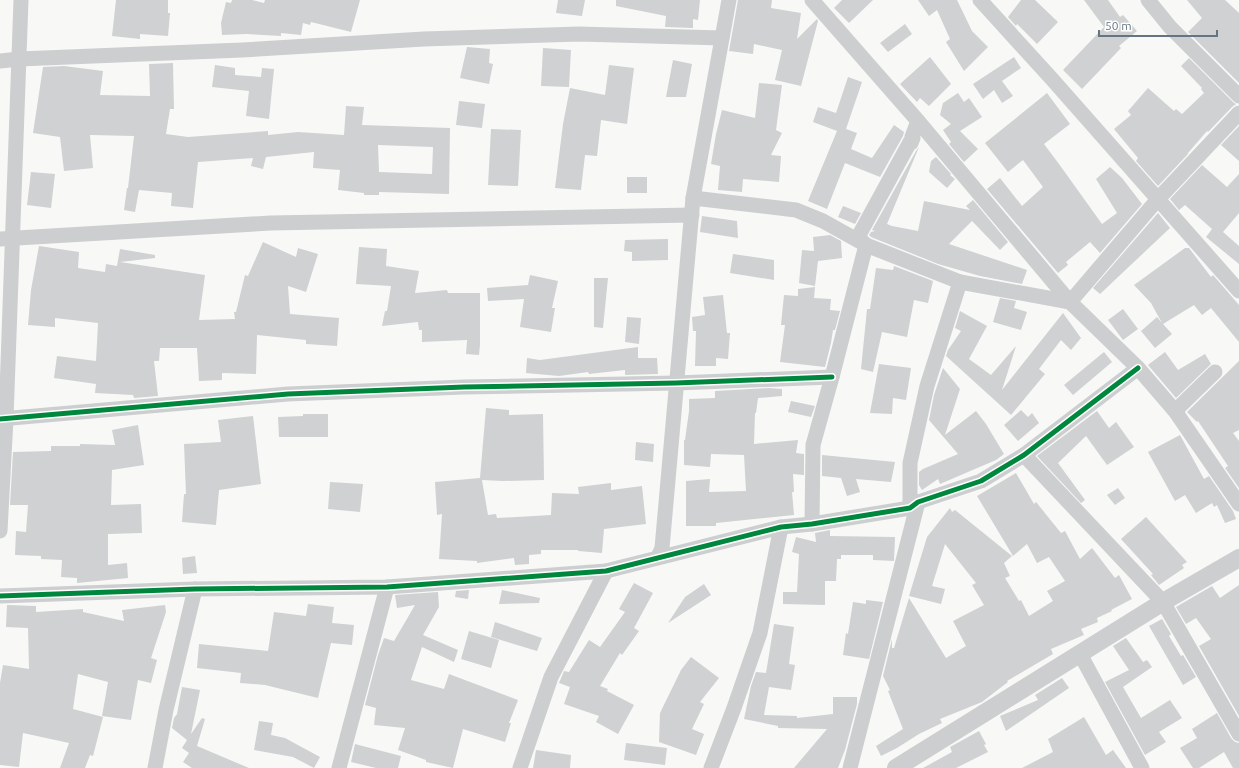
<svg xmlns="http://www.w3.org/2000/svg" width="1239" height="768" viewBox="0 0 1239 768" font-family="Ubuntu,sans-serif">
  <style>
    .building { fill: #cfd1d2; fill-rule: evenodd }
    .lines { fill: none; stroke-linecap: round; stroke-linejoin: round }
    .minor { stroke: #cdcecf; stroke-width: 15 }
    .tertiary { stroke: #cdcecf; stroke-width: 18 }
    .cycleway-casing { stroke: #fff; stroke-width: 8 }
    .cycleway { stroke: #00873e; stroke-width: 5 }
  </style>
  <rect width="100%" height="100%" fill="#f8f8f7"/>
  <g class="building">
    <polygon points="116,0 168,0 168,13 170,13 168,36 140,34 140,39 112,36"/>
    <polygon points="232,0 252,0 264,3 265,0 360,0 351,32 311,22 310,25 303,23 301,35 281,33 281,36 246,34 222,35 221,23 226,2 231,3"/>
    <polygon points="558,0 585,0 582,16 556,13"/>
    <polygon points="616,0 700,0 698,20 693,19 693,28 665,27 666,16 616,6"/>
    <polygon points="738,0 772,0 771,8 801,13 797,39 817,19 818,21 801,86 775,80 782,50 754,44 753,54 729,51"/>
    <polygon points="842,0 873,0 849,23 834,8"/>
    <polygon points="918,0 957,0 972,31 988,47 964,71 946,42 950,39 937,10 929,16"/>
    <polygon points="1021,0 1035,0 1058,22 1037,44 1017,24 1016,26 1008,17"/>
    <polygon points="1084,0 1108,0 1120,17 1123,15 1137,31 1119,46 1121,48 1082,89 1063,70 1104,27"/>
    <polygon points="1187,0 1225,0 1239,13 1239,83 1188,32 1202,18"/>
    <polygon points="905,24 912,34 888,52 880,43"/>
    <polygon points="467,47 490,49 489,63 493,64 489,84 460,78"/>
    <polygon points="543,48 571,50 569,87 541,86"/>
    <polygon points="930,57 951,84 929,106 920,98 917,102 900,84"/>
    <polygon points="1014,57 1021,68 1002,81 1013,96 1002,103 994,90 983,99 973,84"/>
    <polygon points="1189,58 1233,102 1236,104 1232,107 1208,132 1207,131 1188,153 1188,154 1158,186 1136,161 1138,158 1114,129 1131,115 1128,111 1148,88 1174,111 1176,109 1182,114 1204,93 1201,89 1202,88 1181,66"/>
    <polygon points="673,60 692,64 686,97 666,97"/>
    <path d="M173,63L174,109H170L166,134L188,137L268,131V135L298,132L344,135L346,106L364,107L362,125L450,128L449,194L379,192V195H364V193L338,190L340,170L313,168L314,152L266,157L263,169L251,166L253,158L198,162L193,208L171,206L172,193L139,190L135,212L124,210L127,188H128L134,136L90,135L93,168L64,171L60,137L33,133L43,67L64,66L103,71L100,95L150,96L149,64ZM378,145L433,147L432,174L379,172Z"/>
    <polygon points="215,65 235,68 235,75 261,77 262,68 274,69 269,119 246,116 249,91 212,87"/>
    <polygon points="609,65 634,68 627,124 601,120 597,156 585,155 581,190 555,188 563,124 570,88 605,95"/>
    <polygon points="848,77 862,82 846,129 857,133 851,149 872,158 894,125 904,132 903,136 880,177 845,163 827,209 808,201 837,131 813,122 818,107 836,113"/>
    <polygon points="759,83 782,85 776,130 782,133 771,155 781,156 779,182 743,179 742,192 718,190 720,166 711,164 716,134 722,110 755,118"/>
    <polygon points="958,93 964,102 969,98 982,117 960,131 978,149 964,162 949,144 951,142 943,130 951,124 940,115 943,103"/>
    <polygon points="1047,93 1070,124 1044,144 1059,164 1102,224 1117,213 1096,179 1110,167 1122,178 1142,204 1100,253 1090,242 1066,262 1068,265 1058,273 987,189 1000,178 1022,206 1043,187 1023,160 1008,172 985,143"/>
    <polygon points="459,101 485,104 482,128 456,125"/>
    <polygon points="1239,126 1239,161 1221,145"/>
    <polygon points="491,129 521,130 518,186 488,185"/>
    <polygon points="919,147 887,224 892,226 918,231 924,201 970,210 966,206 973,200 1008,242 1000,250 972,221 949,244 1027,270 1022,284 980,276 938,264 871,237 869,235 871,232 875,231 872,230 916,151"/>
    <polygon points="936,157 951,174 950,175 955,179 947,188 929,172 931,161"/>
    <polygon points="1202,165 1227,187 1239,174 1239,213 1223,232 1239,246 1239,264 1206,237 1212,229 1185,205 1179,210 1170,199"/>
    <polygon points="31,172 55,174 51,208 27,205"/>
    <rect x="627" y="177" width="20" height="16"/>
    <polygon points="843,206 861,213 855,224 838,217"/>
    <polygon points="1158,213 1170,228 1100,294 1093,288"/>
    <polygon points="702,216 737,221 738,238 700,232"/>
    <polygon points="830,235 841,241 842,258 818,261 815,286 799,283 802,250 814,251 813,237"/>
    <polygon points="668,239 668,260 632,261 632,252 624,251 625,240"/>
    <polygon points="263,242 296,257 298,248 318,254 306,292 288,286 290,314 339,318 337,346 306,344 306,340 257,335 256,374 222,373 222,380 199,381 197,348 160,348 159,361 154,361 158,396 134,398 133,395 95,393 96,384 54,378 57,356 96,361 98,323 55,318 55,327 28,325 31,290 39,246 79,252 78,268 105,272 106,264 117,266 120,249 155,255 155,258 120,262 205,275 199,320 235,319 234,312 236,312 245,275 248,276"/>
    <polygon points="359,247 387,249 386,266 419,271 415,293 447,290 448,293 480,293 480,345 479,355 466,354 467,340 422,342 422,330 419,330 418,322 382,326 385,311 387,311 391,286 356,284"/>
    <polygon points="1185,248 1189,248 1211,277 1213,275 1239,305 1239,342 1211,308 1202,315 1194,305 1163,324 1172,334 1155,348 1141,331 1157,317 1162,323 1151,303 1134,285"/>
    <polygon points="733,254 774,260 774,280 730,273"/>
    <polygon points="894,266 933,281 928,303 914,300 907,337 882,332 873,372 861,369 867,309 870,309 876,268 893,270"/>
    <polygon points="530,275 558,281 552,308 555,308 551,332 520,327 524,299 488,301 487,288 528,285"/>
    <polygon points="594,278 608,278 603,328 594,327"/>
    <polygon points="815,287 814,298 831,299 830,310 840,311 835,330 833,330 831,343 825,367 780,362 785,325 781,325 784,295 798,296 798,289"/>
    <polygon points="723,295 727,333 730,333 728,359 716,358 716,366 695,366 696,331 693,331 692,317 705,315 703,297"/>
    <polygon points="1000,298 1016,301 1014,308 1027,312 1021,330 993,322"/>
    <polygon points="1123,309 1138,329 1123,340 1108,320"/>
    <polygon points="960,311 987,326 969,359 991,375 1016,346 1002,390 1063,313 1081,338 1071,350 1061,340 1039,369 1045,374 1011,415 946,356 948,350 961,331 955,328"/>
    <polygon points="627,317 641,318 639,344 625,342"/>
    <polygon points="638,347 638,358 657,358 658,374 625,375 625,370 589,374 588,372 559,376 526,373 527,358 540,360"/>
    <polygon points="1104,352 1112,362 1073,395 1064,385"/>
    <polygon points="1165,352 1178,370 1205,354 1211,364 1176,398 1148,365"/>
    <polygon points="1239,361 1239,430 1233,433 1239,441 1239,488 1225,468 1228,466 1198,421 1197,422 1187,412"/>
    <polygon points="879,364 911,368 906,400 893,398 892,414 870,413"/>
    <polygon points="943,368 960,389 945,435 976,411 986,424 1004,454 996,460 940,484 938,479 922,490 919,485 919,472 923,469 958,454 929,420 934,395"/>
    <polygon points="769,388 782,389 782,396 758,398 756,413 755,413 754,444 798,440 796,453 804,454 804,475 793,474 794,492 792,492 794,515 716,523 716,526 686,526 686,481 710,479 709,492 746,491 744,455 711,454 710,467 684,465 684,440 685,440 689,411 689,399 715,398 715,391"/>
    <polygon points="791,401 815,406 811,417 788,412"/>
    <polygon points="486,408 509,410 509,415 543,414 544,480 503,481 482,480 488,515 496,514 497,518 551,515 552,493 579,494 578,487 611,483 611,490 642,486 646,524 604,529 602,553 578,551 578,550 541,550 541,554 529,555 529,564 515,565 514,558 477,563 477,561 439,559 442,514 437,515 435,482 480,478"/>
    <polygon points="1021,410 1028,417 1032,413 1039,423 1018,441 1004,425"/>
    <polygon points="1097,411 1109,428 1116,422 1134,447 1107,465 1086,436 1058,463 1085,500 1081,503 1037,456"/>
    <polygon points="303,414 328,414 328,437 279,437 278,417 303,416"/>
    <polygon points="253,416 261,484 219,490 216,525 182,522 184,494 186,494 184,444 221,442 218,420"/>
    <polygon points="138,425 144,465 112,470 111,505 141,504 142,533 108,534 108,565 127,563 128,578 77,583 77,578 61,577 62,560 41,559 41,556 15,555 16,531 26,532 28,505 10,505 13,452 51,451 51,446 80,446 80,444 115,445 112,430"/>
    <polygon points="1180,435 1204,479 1209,476 1233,511 1236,519 1225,523 1217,505 1214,507 1212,503 1196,513 1185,495 1175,501 1148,452"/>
    <polygon points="636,442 654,444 653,462 635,460"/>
    <polygon points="822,455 895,462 891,482 856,479 860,492 847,496 841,478 822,476"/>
    <polygon points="1016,473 1034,504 1036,502 1061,533 1065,531 1080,559 1092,548 1115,578 1119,575 1132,599 1111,610 1112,611 1097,618 1098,622 1081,629 1084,635 1051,649 1053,654 1007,681 1008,682 982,702 940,719 942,723 919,734 897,748 881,756 876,746 903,729 888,691 890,690 883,676 892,639 892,648 894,648 909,598 946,658 966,646 953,621 984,605 972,585 976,583 945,544 932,586 945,589 941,604 909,596 927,537 950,508 952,512 955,510 1012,556 1004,563 1010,576 1005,578 1019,601 1021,600 1029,616 1053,601 1047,591 1065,581 1049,557 1037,563 1027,544 1013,556 977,496"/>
    <polygon points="330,482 363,484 360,512 328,509"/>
    <polygon points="1118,488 1125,498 1115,505 1107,495"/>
    <polygon points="1146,517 1187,562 1182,565 1184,568 1159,585 1151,575 1153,574 1121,539"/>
    <polygon points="830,530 830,536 895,537 894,561 873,560 873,555 841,555 841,559 837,559 836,581 825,581 825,605 783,604 783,592 797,592 799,554 792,552 796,537 816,542 815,533"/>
    <polygon points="195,556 197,573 183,574 182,558"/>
    <polygon points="634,583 653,593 634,628 639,631 622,655 620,653 600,686 608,689 607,691 634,705 618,734 596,722 599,716 564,704 570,687 559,683 564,671 569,672 589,640 600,647 625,612 619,609"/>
    <polygon points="704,584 711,595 668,623 685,597"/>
    <polygon points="1239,585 1239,716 1199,646 1211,639 1196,618 1186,624 1176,607 1212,586 1220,598"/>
    <polygon points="469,590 468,599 455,597 456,591"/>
    <polygon points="502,590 540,598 539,603 499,604"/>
    <polygon points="438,592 439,607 423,635 458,650 454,662 422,647 411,680 444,689 449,674 518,700 509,723 511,723 505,742 463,729 453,768 426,762 426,760 398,750 405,728 374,725 376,708 365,705 378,655 384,638 394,641 415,605 397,608 395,595"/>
    <polygon points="866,600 883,602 869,659 843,655 846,633 848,634 853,602 866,604"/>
    <polygon points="308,604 334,607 332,623 354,625 352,645 331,643 318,698 265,685 240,683 241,673 197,668 199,644 268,651 274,612 306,616"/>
    <polygon points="7,605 36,606 36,612 83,609 83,612 124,621 122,610 165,605 166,612 151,658 157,660 151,683 138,680 131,720 102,716 108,682 78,674 73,709 103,717 93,756 90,755 85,768 60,768 69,743 23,733 19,767 0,765 0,683 3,665 29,669 28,628 6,627"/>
    <polygon points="1162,619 1171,634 1169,636 1181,656 1183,655 1196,677 1183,685 1149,626"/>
    <polygon points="495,622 542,638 537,651 491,637"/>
    <polygon points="774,624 794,627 789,664 795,665 791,690 769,687 764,715 797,716 797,718 833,714 833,697 857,697 857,704 845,750 838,768 794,768 827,729 778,728 778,726 744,719 751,686 756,672 766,673"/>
    <polygon points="469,631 499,640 491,668 461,659"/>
    <polygon points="1126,638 1143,662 1147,660 1152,667 1123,687 1141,718 1170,700 1182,718 1159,732 1166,742 1145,755 1105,682 1129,670 1113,646"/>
    <polygon points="691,657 719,678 700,702 704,704 692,729 704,734 696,755 659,742 660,713 681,670"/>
    <polygon points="1062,678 1069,688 1006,731 1000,716 1038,700 1035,695"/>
    <polygon points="182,687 200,690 191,734 202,718 205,719 197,746 249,768 192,768 183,762 189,753 182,748 187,740 172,728 174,718 177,714"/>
    <polygon points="1217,713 1231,738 1235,742 1239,743 1239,768 1233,768 1224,752 1199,768 1193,768 1180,748 1197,738 1192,729"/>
    <polygon points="1084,717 1106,755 1113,750 1126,768 1022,768 1053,752 1048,739"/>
    <polygon points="259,721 273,723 271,735 285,738 320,757 314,768 293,757 254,750"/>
    <polygon points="979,731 986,744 984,745 988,752 956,768 923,768 952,752 950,747"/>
    <polygon points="626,743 667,748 665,765 624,760"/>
    <polygon points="355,744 401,756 398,768 376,768 351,762"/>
    <polygon points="536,750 571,755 570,768 533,768"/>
  </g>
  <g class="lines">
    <g class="minor">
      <polyline points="812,0 918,121 1070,302 1138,368 1175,411 1239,504"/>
      <polyline points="980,0 1051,78 1239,291"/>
      <polyline points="1148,0 1170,27 1239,96"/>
      <polyline points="0,61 19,59 242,50 424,39 579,34 722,38"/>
      <polyline points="693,198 796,210 823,221 866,245 960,282 1070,302 1158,199 1239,113"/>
      <polyline points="0,239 271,223 692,215"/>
      <polyline points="1175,411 1215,372"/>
      <polyline points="0,419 288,394 464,387 676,383 832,377"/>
      <polyline points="1024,455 1163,602 1239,734"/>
      <polyline points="910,508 910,463 927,386 960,282"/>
      <polyline points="812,524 813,445 832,377 866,245 858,237 910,142 911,143 913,138 912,137 918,121"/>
      <polyline points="0,531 6,419 21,0"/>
      <polyline points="658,557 662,548 693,198 729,0"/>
      <polyline points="0,596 195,589 387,587 606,571 781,527 812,524 910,508 918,502 981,481 1024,455 1138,368"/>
      <polyline points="1080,654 1142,768"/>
      <polyline points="155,768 166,710 195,589"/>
      <polyline points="339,768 387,587"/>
      <polyline points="520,768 551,677 606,571"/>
      <polyline points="711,768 734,708 760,633 781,527"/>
      <polyline points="850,768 918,502"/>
    </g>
    <polyline class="tertiary" points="896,768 1163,602 1239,558"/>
    <defs>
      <g id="cycleway">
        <polyline points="0,419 288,394 464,387 676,383 832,377"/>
        <polyline points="0,596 195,589 387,587 606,571 781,527 812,524 910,508 918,502 981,481 1024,455 1138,368"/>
      </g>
    </defs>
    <use href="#cycleway" class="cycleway-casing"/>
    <use href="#cycleway" class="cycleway"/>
  </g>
  <path d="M1099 30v6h118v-6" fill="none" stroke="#647482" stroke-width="2"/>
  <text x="1105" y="30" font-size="12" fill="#647482" stroke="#ffffff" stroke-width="3" paint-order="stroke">50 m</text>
</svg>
